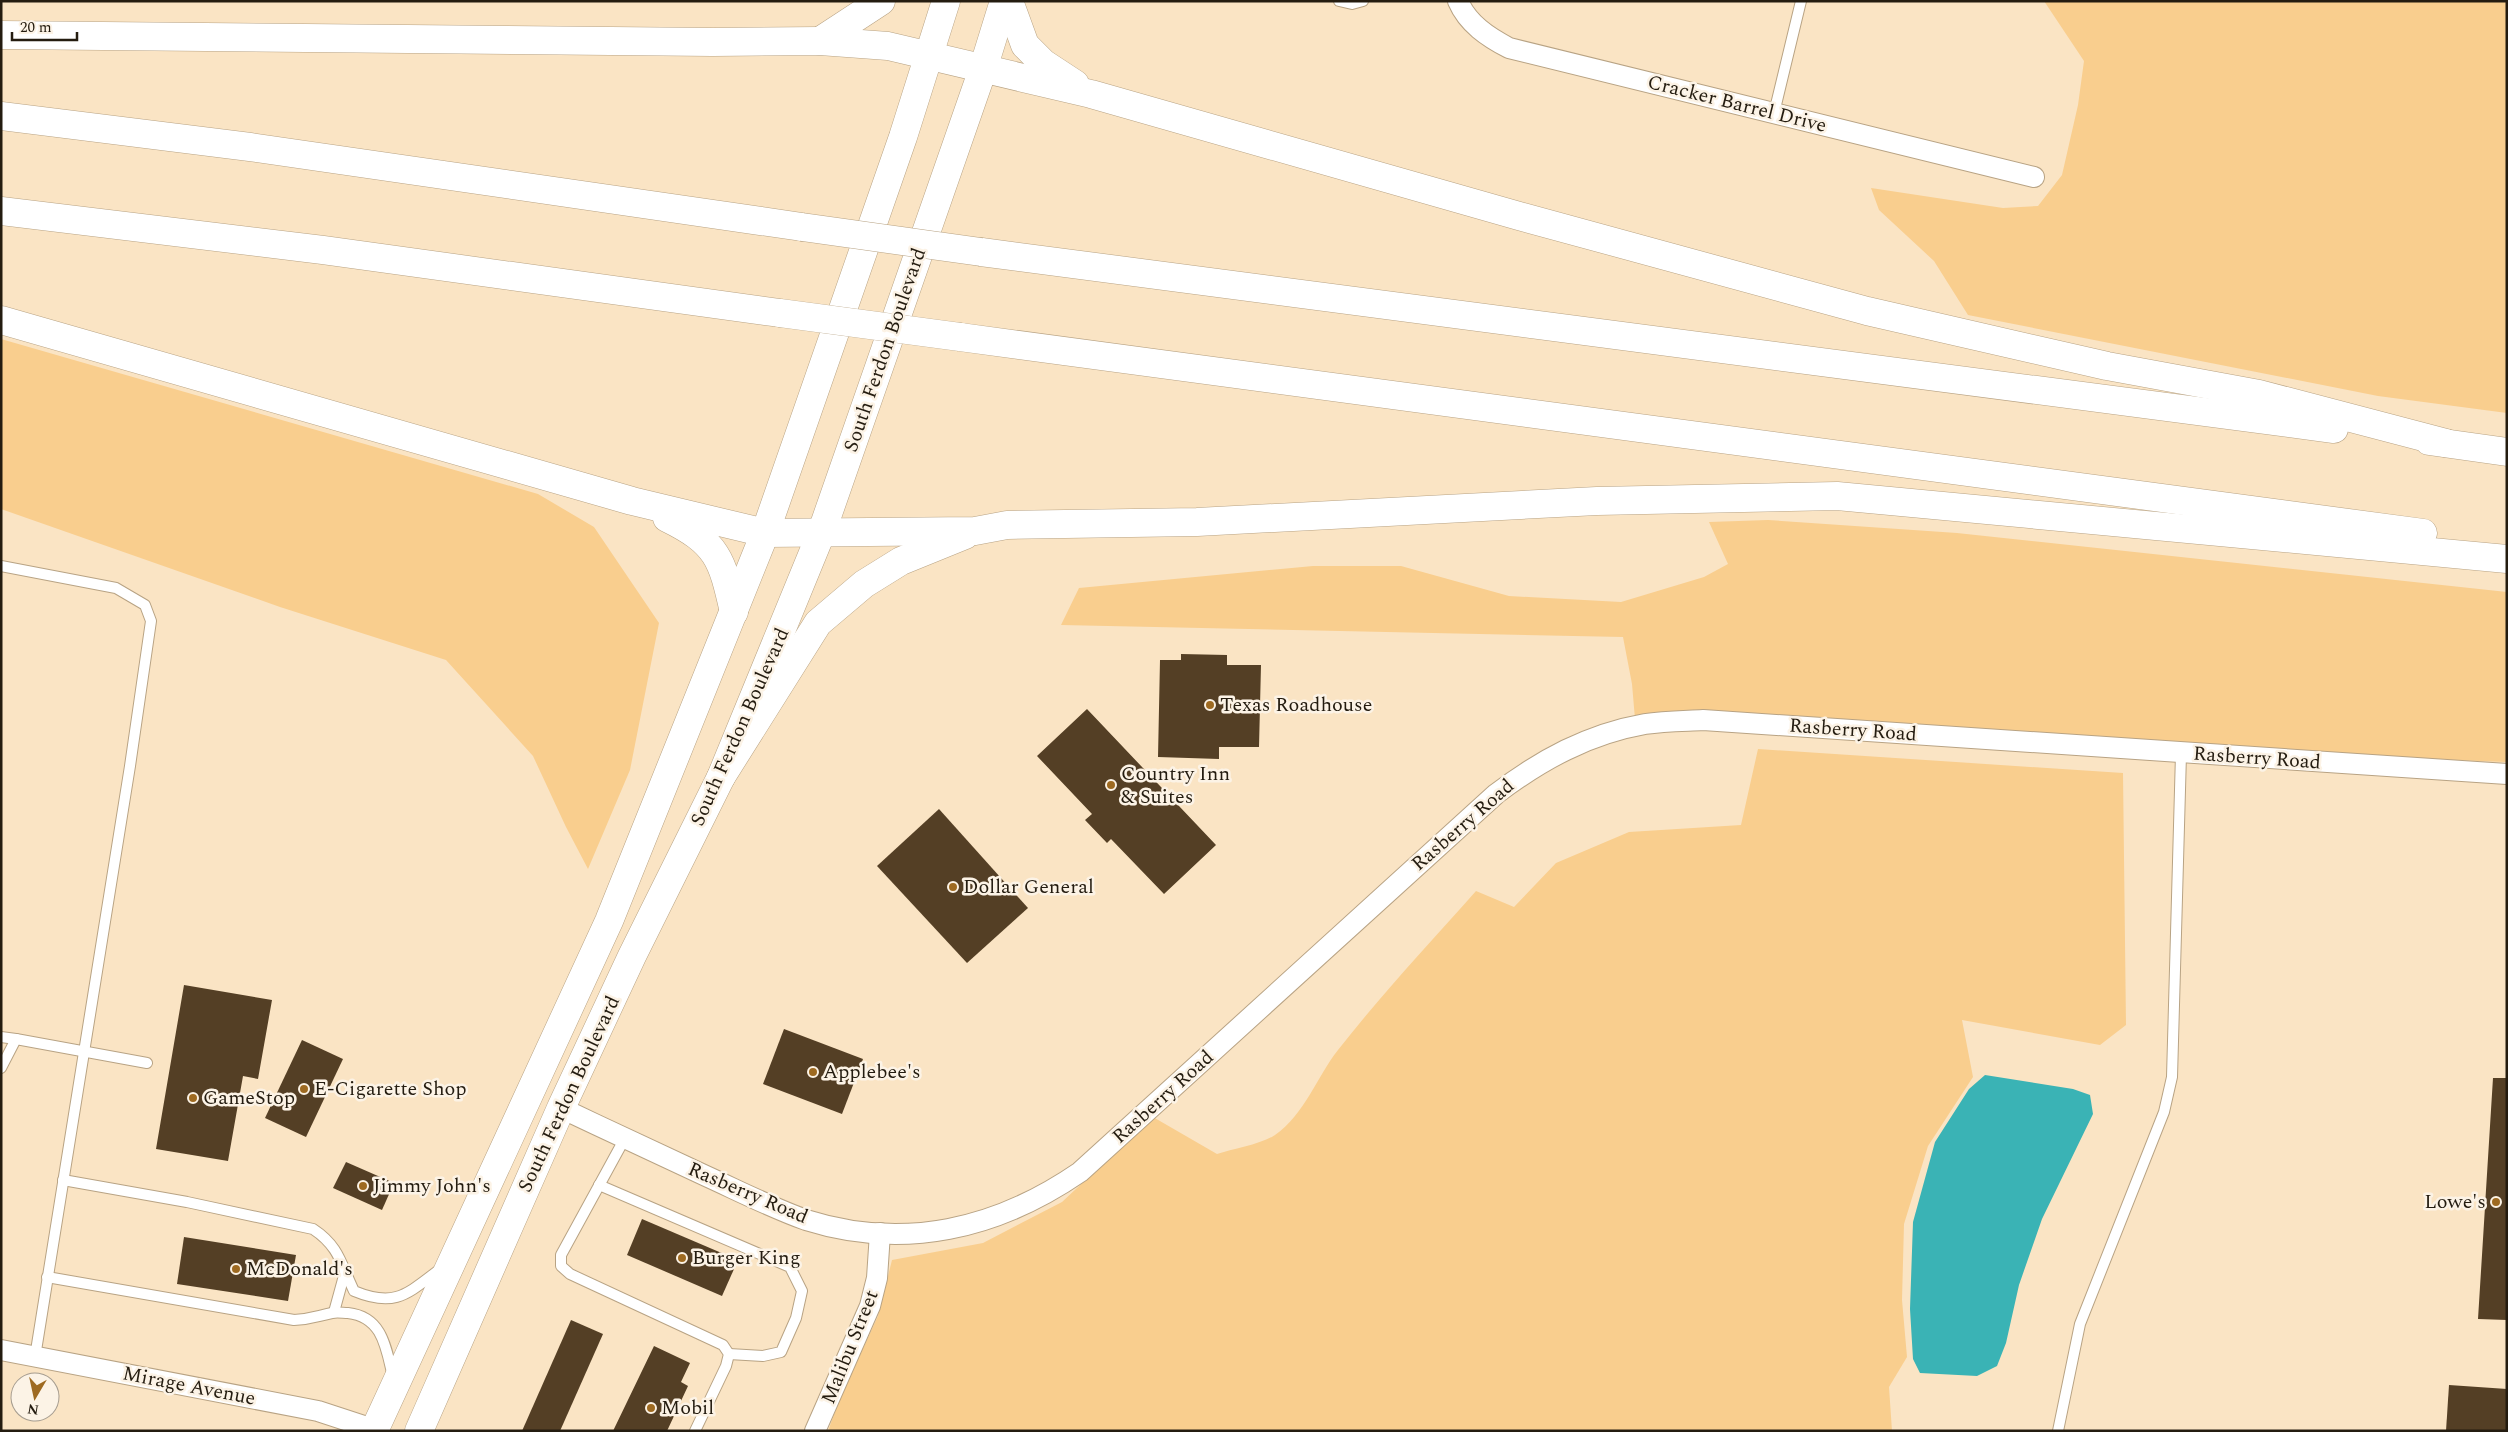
<svg xmlns="http://www.w3.org/2000/svg" width="2508" height="1432" viewBox="0 0 2508 1432" font-family="Spectral,serif">
  <style>
    .green { fill: #f9ce8e }
    .water { fill: #3ab3b5 }
    .building { fill: #543f25 }
    .lines { fill: none; stroke-linecap: round; stroke-linejoin: round }
    .lane-casing { stroke: #b8a384; stroke-width: 12 }
    .street-casing { stroke: #b8a384; stroke-width: 22 }
    .primary-casing { stroke: #b8a384; stroke-width: 29 }
    .highway-casing { stroke: #b8a384; stroke-width: 29 }
    .lane { stroke: #fff; stroke-width: 10 }
    .street { stroke: #fff; stroke-width: 20 }
    .primary { stroke: #fff; stroke-width: 28 }
    .highway { stroke: #fff; stroke-width: 28 }
    .highway-bridge-casing { stroke: #b8a384; stroke-width: 29; stroke-linecap: butt }
    .highway-bridge { stroke: #fff; stroke-width: 28 }
    .poi-dot { fill: #9e6a21; stroke: #fcf3e6; stroke-width: 2 }
    .labels { text-anchor: middle; dominant-baseline: central; stroke-width: 5; stroke-linejoin: round; paint-order: stroke }
    .street-label { font-size: 20px; fill: #241c10; stroke: #fcf3e6 }
    .poi-label { font-size: 20px; fill: #241c10; stroke: #fcf3e6; text-anchor: start }
  </style>
  <rect width="100%" height="100%" fill="#fae4c4"/>
  <g class="green">
    <polygon points="2044,1 2507,1 2507,413 2378,396 1968,315 1934,261 1879,210 1871,188 2003,208 2038,206 2062,175 2078,105 2084,61"/>
    <polygon points="1,339 538,494 594,527 659,623 630,770 588,869 566,827 533,756 446,660 280,607 1,509"/>
    <polygon points="1768,520 1957,533 2507,592 2507,762 2111,748 1635,719 1632,684 1623,637 1061,625 1079,588 1313,566 1401,566 1509,596 1621,602 1704,577 1728,564 1709,522"/>
    <path d="M1758,749L2123,773L2126,1025L2100,1045L1962,1020L1973,1077L1928,1146L1904,1224L1902,1300L1907,1357L1889,1387L1892,1431H828L840,1398L878,1316L892,1260L983,1243L1062,1202L1153,1117L1217,1154C1233,1149 1262,1144 1275,1135C1305,1114 1316,1078 1338,1050C1381,995 1429,944 1476,891L1514,907L1556,863L1629,832L1741,825Z"/>
  </g>
  <polygon class="water" points="1985,1075 2073,1089 2090,1095 2093,1114 2042,1219 2019,1285 2006,1343 1997,1366 1977,1376 1920,1373 1913,1359 1910,1309 1913,1222 1935,1142 1969,1089"/>
  <g class="building">
    <polygon points="1181,654 1227,655 1227,665 1261,665 1259,747 1219,747 1219,759 1158,757 1160,660 1181,660"/>
    <polygon points="1087,709 1216,845 1164,894 1111,839 1107,843 1085,820 1092,814 1037,756"/>
    <polygon points="939,809 1028,908 967,963 877,866"/>
    <polygon points="184,985 272,1000 258,1079 243,1076 228,1161 156,1149"/>
    <polygon points="784,1029 863,1059 842,1114 763,1084"/>
    <polygon points="302,1040 343,1059 306,1137 265,1118"/>
    <polygon points="2493,1078 2507,1078 2507,1320 2478,1319"/>
    <polygon points="346,1162 394,1183 382,1210 333,1188"/>
    <polygon points="642,1219 738,1260 722,1296 627,1255"/>
    <polygon points="184,1237 296,1255 288,1301 177,1284"/>
    <polygon points="571,1320 603,1334 560,1431 522,1431"/>
    <polygon points="654,1346 690,1363 681,1382 688,1386 667,1431 613,1431"/>
    <polygon points="2449,1385 2507,1389 2507,1431 2446,1431"/>
  </g>
  <g class="lines">
    <defs>
      <g id="lane">
        <polyline points="1339,1 1352,4 1363,1"/>
        <polyline points="1774,113 1801,1"/>
        <polyline points="1,566 116,588 145,605 151,621 130,766 35,1357"/>
        <polyline points="1,1037 16,1039"/>
        <polyline points="1,1068 16,1039 147,1063"/>
        <polyline points="625,1138 561,1255 561,1266 570,1274 723,1345 729,1354 726,1366 695,1431"/>
        <path d="M63,1180L187,1202L313,1229C339,1246 341,1264 354,1291C395,1308 407,1294 439,1270"/>
        <polyline points="599,1185 790,1267 802,1291 796,1318 781,1352 763,1356 729,1354"/>
        <path d="M47,1277L294,1320C312,1319 317,1316 332,1313C337,1312 343,1313 348,1313C383,1317 386,1348 393,1377"/>
        <polyline points="334,1312 345,1272"/>
        <polyline points="2058,1431 2080,1324 2164,1112 2172,1077 2181,754"/>
      </g>
      <g id="street">
        <path d="M1458,1C1468,24 1488,37 1509,48L2034,177"/>
        <path d="M561,1108C609,1131 657,1153 706,1176C739,1191 772,1208 806,1220C904,1251 997,1229 1080,1172L1496,794C1541,760 1588,734 1645,724C1664,721 1684,721 1703,720L2507,774"/>
        <polyline points="1,1350 318,1411 379,1431"/>
        <polyline points="815,1431 870,1306 877,1278 880,1233"/>
      </g>
      <g id="primary">
        <polyline points="374,1431 609,921 765,533"/>
        <polyline points="419,1431 561,1108 632,956 721,777 822,531"/>
      </g>
      <g id="highway">
        <polyline points="1009,1 1025,45 1043,63 1075,84"/>
        <polyline points="1,35 713,42 820,41 888,46 1091,94 1519,216 1867,311 2107,366 2259,394 2446,443"/>
        <polyline points="820,41 881,1"/>
        <polyline points="1,116 250,147 802,227"/>
        <polyline points="1,211 323,250 780,313"/>
        <polyline points="981,252 2334,429"/>
        <polyline points="1,320 632,501 765,533 975,531 1007,525 1197,522 1597,501 1837,496 2507,559"/>
        <polyline points="960,337 2423,533"/>
        <polyline points="2429,441 2507,452"/>
        <path d="M667,518C718,543 722,559 734,612"/>
        <polyline points="822,531 983,69 1004,1"/>
        <polyline points="765,533 903,137 946,1"/>
        <polyline points="721,777 818,623 864,584 901,561 965,535"/>
      </g>
    </defs>
    <use href="#lane" class="lane-casing"/>
    <use href="#street" class="street-casing"/>
    <use href="#primary" class="primary-casing"/>
    <use href="#highway" class="highway-casing"/>
    <use href="#lane" class="lane"/>
    <use href="#street" class="street"/>
    <use href="#primary" class="primary"/>
    <use href="#highway" class="highway"/>
    <defs>
      <g id="highway-bridge">
        <polyline points="802,227 981,252"/>
        <polyline points="780,313 960,337"/>
      </g>
    </defs>
    <use href="#highway-bridge" class="highway-bridge-casing"/>
    <use href="#highway-bridge" class="highway-bridge"/>
  </g>
  <g class="poi-dot">
    <circle cx="1210" cy="705" r="5"/>
    <circle cx="1111" cy="785" r="5"/>
    <circle cx="953" cy="887" r="5"/>
    <circle cx="813" cy="1072" r="5"/>
    <circle cx="304" cy="1089" r="5"/>
    <circle cx="193" cy="1098" r="5"/>
    <circle cx="363" cy="1186" r="5"/>
    <circle cx="2496" cy="1202" r="5"/>
    <circle cx="682" cy="1258" r="5"/>
    <circle cx="236" cy="1269" r="5"/>
    <circle cx="651" cy="1408" r="5"/>
  </g>
  <g class="labels">
    <g class="street-label">
      <text transform="translate(1737 104) rotate(14)">Cracker Barrel Drive</text>
      <text transform="translate(885 350) rotate(-71)">South Ferdon Boulevard</text>
      <text transform="translate(740 727) rotate(-66)">South Ferdon Boulevard</text>
      <text transform="translate(1853 730) rotate(4)">Rasberry Road</text>
      <text transform="translate(2257 758) rotate(4)">Rasberry Road</text>
      <text transform="translate(1463 825) rotate(-41)">Rasberry Road</text>
      <text transform="translate(569 1094) rotate(-65)">South Ferdon Boulevard</text>
      <text transform="translate(1163 1097) rotate(-42)">Rasberry Road</text>
      <text transform="translate(748 1193) rotate(23)">Rasberry Road</text>
      <text transform="translate(850 1347) rotate(-68)">Malibu Street</text>
      <text transform="translate(189 1386) rotate(11)">Mirage Avenue</text>
    </g>
    <g class="poi-label">
      <text x="1220" y="705">Texas Roadhouse</text>
      <text x="1121" y="774">Country Inn<tspan x="1121" dy="23">&amp; Suites</tspan></text>
      <text x="963" y="887">Dollar General</text>
      <text x="823" y="1072">Applebee's</text>
      <text x="314" y="1089">E-Cigarette Shop</text>
      <text x="203" y="1098">GameStop</text>
      <text x="373" y="1186">Jimmy John's</text>
      <text x="2486" y="1202" text-anchor="end">Lowe's</text>
      <text x="692" y="1258">Burger King</text>
      <text x="246" y="1269">McDonald's</text>
      <text x="661" y="1408">Mobil</text>
    </g>
  </g>
  <rect width="2508" height="1432" fill="none" stroke="#241c10" stroke-width="5"/>
  <g transform="translate(35 1397) rotate(189)"><circle r="24" fill="#fcf3e6" stroke="#a69d90"/>
  <path d="M0-4L9 19L0 12L-9 19Z" fill="#9e6a21"/>
  <text y="-8" font-size="14" font-weight="bold" text-anchor="middle" fill="#241c10">N</text>
  </g>
  <path d="M12 32v8h65v-8" fill="none" stroke="#241c10" stroke-width="2.5"/>
  <text x="20" y="32" font-size="15" fill="#241c10" stroke="#fcf3e6" stroke-width="4" paint-order="stroke">20 m</text>
</svg>
